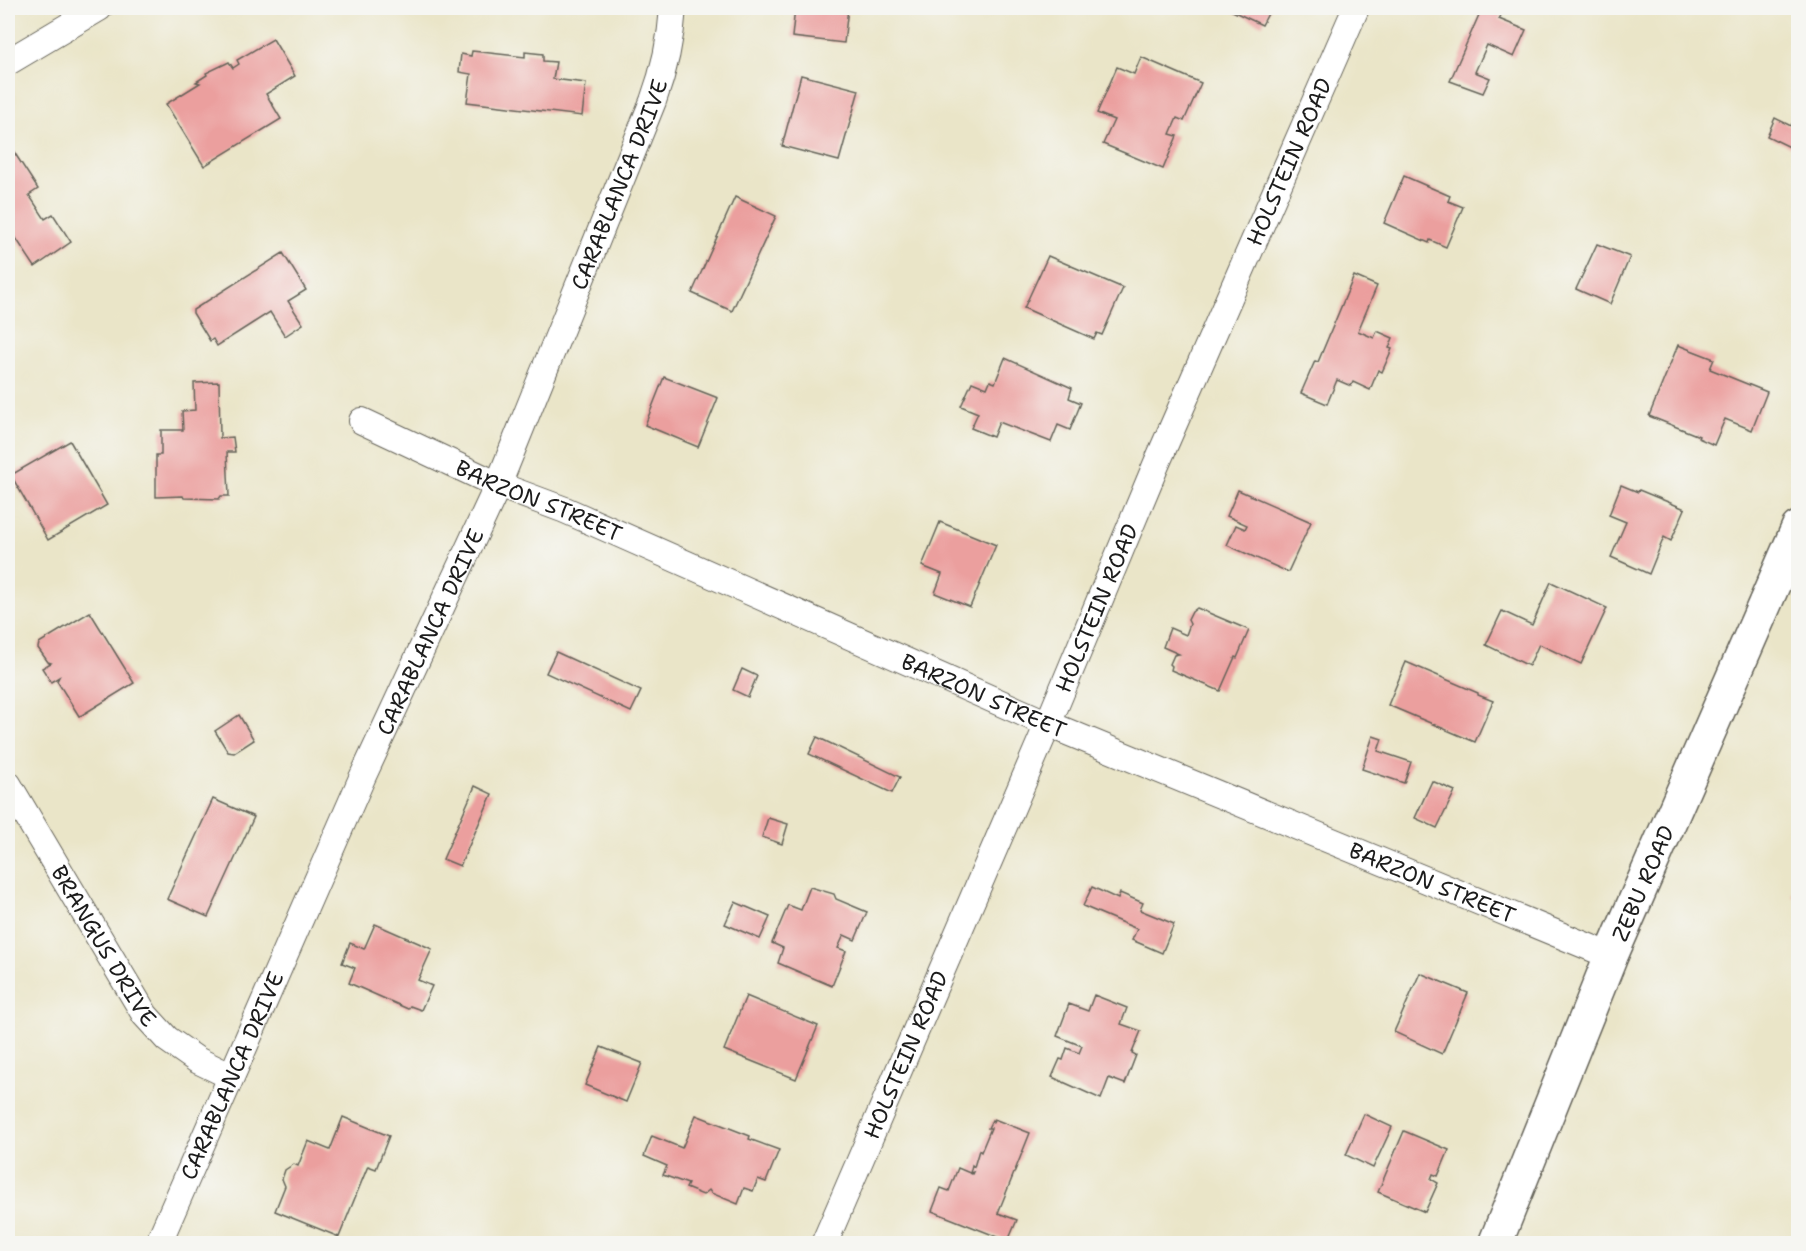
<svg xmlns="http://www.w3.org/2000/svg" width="1806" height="1251" viewBox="0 0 1806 1251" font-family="'Shantell Sans',sans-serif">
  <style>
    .building { fill: #eb9f9e }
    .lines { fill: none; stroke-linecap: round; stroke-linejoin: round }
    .street-casing { stroke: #646258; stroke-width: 28 }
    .secondary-casing { stroke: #646258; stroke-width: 36 }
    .street { stroke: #fff; stroke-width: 26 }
    .secondary { stroke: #fff; stroke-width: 33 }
    .labels { text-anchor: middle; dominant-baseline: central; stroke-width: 6; stroke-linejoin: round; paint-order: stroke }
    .street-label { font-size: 22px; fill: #1c1c1c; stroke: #f6f6f2 }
  </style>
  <rect width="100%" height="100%" fill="#f6f6f2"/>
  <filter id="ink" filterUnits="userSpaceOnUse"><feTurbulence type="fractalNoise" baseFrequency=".0167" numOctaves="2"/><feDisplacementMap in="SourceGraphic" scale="12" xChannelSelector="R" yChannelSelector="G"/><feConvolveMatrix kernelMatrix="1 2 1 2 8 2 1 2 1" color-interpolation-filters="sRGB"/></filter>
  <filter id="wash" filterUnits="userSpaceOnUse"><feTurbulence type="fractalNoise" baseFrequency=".008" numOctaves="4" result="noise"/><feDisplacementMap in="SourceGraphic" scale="24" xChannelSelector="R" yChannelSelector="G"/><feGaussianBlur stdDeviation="1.35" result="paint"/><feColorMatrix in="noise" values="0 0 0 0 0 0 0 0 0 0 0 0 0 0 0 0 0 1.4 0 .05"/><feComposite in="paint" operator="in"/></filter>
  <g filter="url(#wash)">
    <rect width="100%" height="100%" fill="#eae5c8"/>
    <g id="blocks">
      <g class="building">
        <polygon points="795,8 848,8 844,43 792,37"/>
        <polygon points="1226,8 1271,8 1262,25"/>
        <polygon points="1482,8 1505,8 1499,19 1526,30 1514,57 1487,45 1475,72 1490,78 1483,93 1450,81"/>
        <polygon points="273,39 295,76 266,94 281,119 204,166 166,104 200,83 196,82 207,75 206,73 229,62 233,68 239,64 237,60"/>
        <polygon points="472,51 525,57 525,52 543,54 543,61 556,62 553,79 586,83 582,116 467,102 471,74 459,72 461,54 471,56"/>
        <polygon points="1141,57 1201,83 1184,121 1177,118 1170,134 1177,136 1163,169 1103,144 1114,120 1097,113 1117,67 1134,74"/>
        <polygon points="801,75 859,90 839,161 782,146"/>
        <polygon points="1798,111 1798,151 1767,136 1775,118 1791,126"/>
        <polygon points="14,152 38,189 29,195 45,219 53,214 71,242 35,267 8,226 8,157"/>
        <polygon points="1404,176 1450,196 1448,201 1463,207 1446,247 1430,240 1429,243 1384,223"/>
        <polygon points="735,197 776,216 732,311 692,293"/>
        <polygon points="1597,244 1630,257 1610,304 1576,289"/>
        <polygon points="283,253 306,290 288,301 303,324 285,336 270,312 217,346 213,339 210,341 193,313 193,310"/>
        <polygon points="1048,256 1123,288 1102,335 1097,333 1094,339 1024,308"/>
        <polygon points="1354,276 1377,286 1358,331 1374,338 1377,331 1393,338 1389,348 1392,349 1382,372 1378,370 1370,390 1353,382 1351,386 1337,380 1327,404 1301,393 1315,361 1318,362"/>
        <polygon points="1678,345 1714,359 1710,369 1767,392 1752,430 1725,419 1714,445 1698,438 1699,436 1649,416"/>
        <polygon points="1005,358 1072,388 1069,398 1081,403 1070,430 1058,425 1051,442 999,422 993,437 971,428 978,413 961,406 972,382 987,388 990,381 995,383"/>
        <polygon points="664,377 718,398 698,447 645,425"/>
        <polygon points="219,382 220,438 233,437 235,452 227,452 229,496 221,496 219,499 184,498 183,496 156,497 156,455 161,455 161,430 183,430 182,411 195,410 194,383"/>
        <polygon points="70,441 107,505 48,540 11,475"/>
        <polygon points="1621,485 1638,492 1639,490 1685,509 1671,541 1664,537 1649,574 1611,557 1626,522 1609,515"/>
        <polygon points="1238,490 1311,522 1288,572 1227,545 1236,525 1245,529 1247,525 1227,516"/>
        <polygon points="940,522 996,545 970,607 935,593 942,574 922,566"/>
        <polygon points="1551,582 1607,608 1581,664 1539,644 1529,666 1486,645 1502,611 1532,625"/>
        <polygon points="1197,608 1249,630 1237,658 1235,657 1220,691 1171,670 1172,666 1170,664 1174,655 1179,654 1163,647 1170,628 1186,635 1190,624 1188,620 1192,612"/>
        <polygon points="90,612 134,683 82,715 79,716 57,681 59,677 51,682 42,668 51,663 48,662 38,648 39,643"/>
        <polygon points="556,652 641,691 631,712 546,673"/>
        <polygon points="1406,662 1478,693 1478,695 1493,701 1475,742 1388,705"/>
        <polygon points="742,669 757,676 748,697 733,690"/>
        <polygon points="239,715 254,740 234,753 228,752 215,731"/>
        <polygon points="1373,736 1382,739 1378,751 1411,762 1404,783 1362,769"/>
        <polygon points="817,737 900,777 892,793 809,754"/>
        <polygon points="1432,781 1455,791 1437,828 1415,818"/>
        <polygon points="475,786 492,794 460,866 443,859"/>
        <polygon points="213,799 254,817 208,917 167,899"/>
        <polygon points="768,818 788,824 782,844 762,837"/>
        <polygon points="1798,881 1798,899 1792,896"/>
        <polygon points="810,887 834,894 836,899 867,912 855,940 844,935 838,948 846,951 832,986 778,963 783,948 772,943 788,905 801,910"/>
        <polygon points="1092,887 1118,899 1120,893 1143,903 1140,910 1174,924 1162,953 1132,940 1137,929 1083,906"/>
        <polygon points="735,902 770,917 760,939 725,924"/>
        <polygon points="375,924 432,949 418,980 432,986 421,1010 410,1006 408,1009 349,983 355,968 342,963 350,943 364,949"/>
        <polygon points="1420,973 1468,993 1442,1054 1394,1032"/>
        <polygon points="1094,995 1127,1008 1121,1024 1141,1031 1132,1053 1136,1055 1125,1084 1109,1078 1101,1099 1052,1077 1060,1059 1063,1060 1067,1048 1079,1053 1082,1046 1057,1036 1069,1004 1088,1011"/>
        <polygon points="746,996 818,1026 796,1079 724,1050"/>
        <polygon points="601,1047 642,1063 626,1102 585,1085"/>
        <polygon points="1364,1114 1392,1127 1373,1168 1346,1155"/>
        <polygon points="696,1115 750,1136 749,1139 779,1150 766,1182 758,1179 753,1191 744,1188 738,1204 711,1193 709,1190 703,1195 686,1188 688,1184 663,1175 667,1166 644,1156 652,1136 682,1148"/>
        <polygon points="343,1117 389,1136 376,1169 368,1166 339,1237 275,1211 285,1186 282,1179 285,1170 294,1164 298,1166 308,1141 330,1150"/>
        <polygon points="994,1119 1030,1133 998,1213 1017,1220 1008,1241 932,1211 941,1188 949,1191 958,1168 972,1174 973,1172 970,1173 972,1165 974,1167 979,1150 981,1152 991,1128 988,1128 992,1120 993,1122"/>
        <polygon points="1404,1131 1449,1150 1438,1176 1433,1174 1431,1179 1438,1183 1425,1212 1378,1192"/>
      </g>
    </g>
  </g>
  <g filter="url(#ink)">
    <use href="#blocks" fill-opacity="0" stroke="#646258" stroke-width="1.5"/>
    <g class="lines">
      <defs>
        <g id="street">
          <polyline points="8,62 99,8"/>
          <path id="s1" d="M362,421L498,485L565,510L1048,724L1611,956"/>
          <path id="s2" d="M8,784L145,1015L167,1039L197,1060L230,1076"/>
          <path id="s3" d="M158,1244L362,778L498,485L653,101C664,71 671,39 673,8"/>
          <path id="s4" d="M824,1244L1048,724L1156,465L1356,8"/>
        </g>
        <g id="secondary">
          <path id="s5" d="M1495,1244L1611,956L1798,528"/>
        </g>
      </defs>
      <use href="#street" class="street-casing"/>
      <use href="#secondary" class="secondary-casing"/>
      <use href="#street" class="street"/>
      <use href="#secondary" class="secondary"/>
    </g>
  </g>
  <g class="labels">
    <g class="street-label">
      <text stroke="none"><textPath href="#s4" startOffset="1178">HOLSTEIN ROAD</textPath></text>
      <text stroke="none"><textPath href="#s3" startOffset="1156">CARABLANCA DRIVE</textPath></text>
      <text stroke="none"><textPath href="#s1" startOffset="194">BARZON STREET</textPath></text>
      <text stroke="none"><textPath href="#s4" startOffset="692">HOLSTEIN ROAD</textPath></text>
      <text stroke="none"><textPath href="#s3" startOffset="670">CARABLANCA DRIVE</textPath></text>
      <text stroke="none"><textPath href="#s1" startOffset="680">BARZON STREET</textPath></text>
      <text stroke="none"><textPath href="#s1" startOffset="1166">BARZON STREET</textPath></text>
      <text stroke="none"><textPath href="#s5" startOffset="390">ZEBU ROAD</textPath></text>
      <text stroke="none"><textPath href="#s2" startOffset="188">BRANGUS DRIVE</textPath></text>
      <text stroke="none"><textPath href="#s4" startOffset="206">HOLSTEIN ROAD</textPath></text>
      <text stroke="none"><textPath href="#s3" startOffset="184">CARABLANCA DRIVE</textPath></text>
    </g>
  </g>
  <rect width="1806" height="1251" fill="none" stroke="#f6f6f2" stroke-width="30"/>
</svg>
